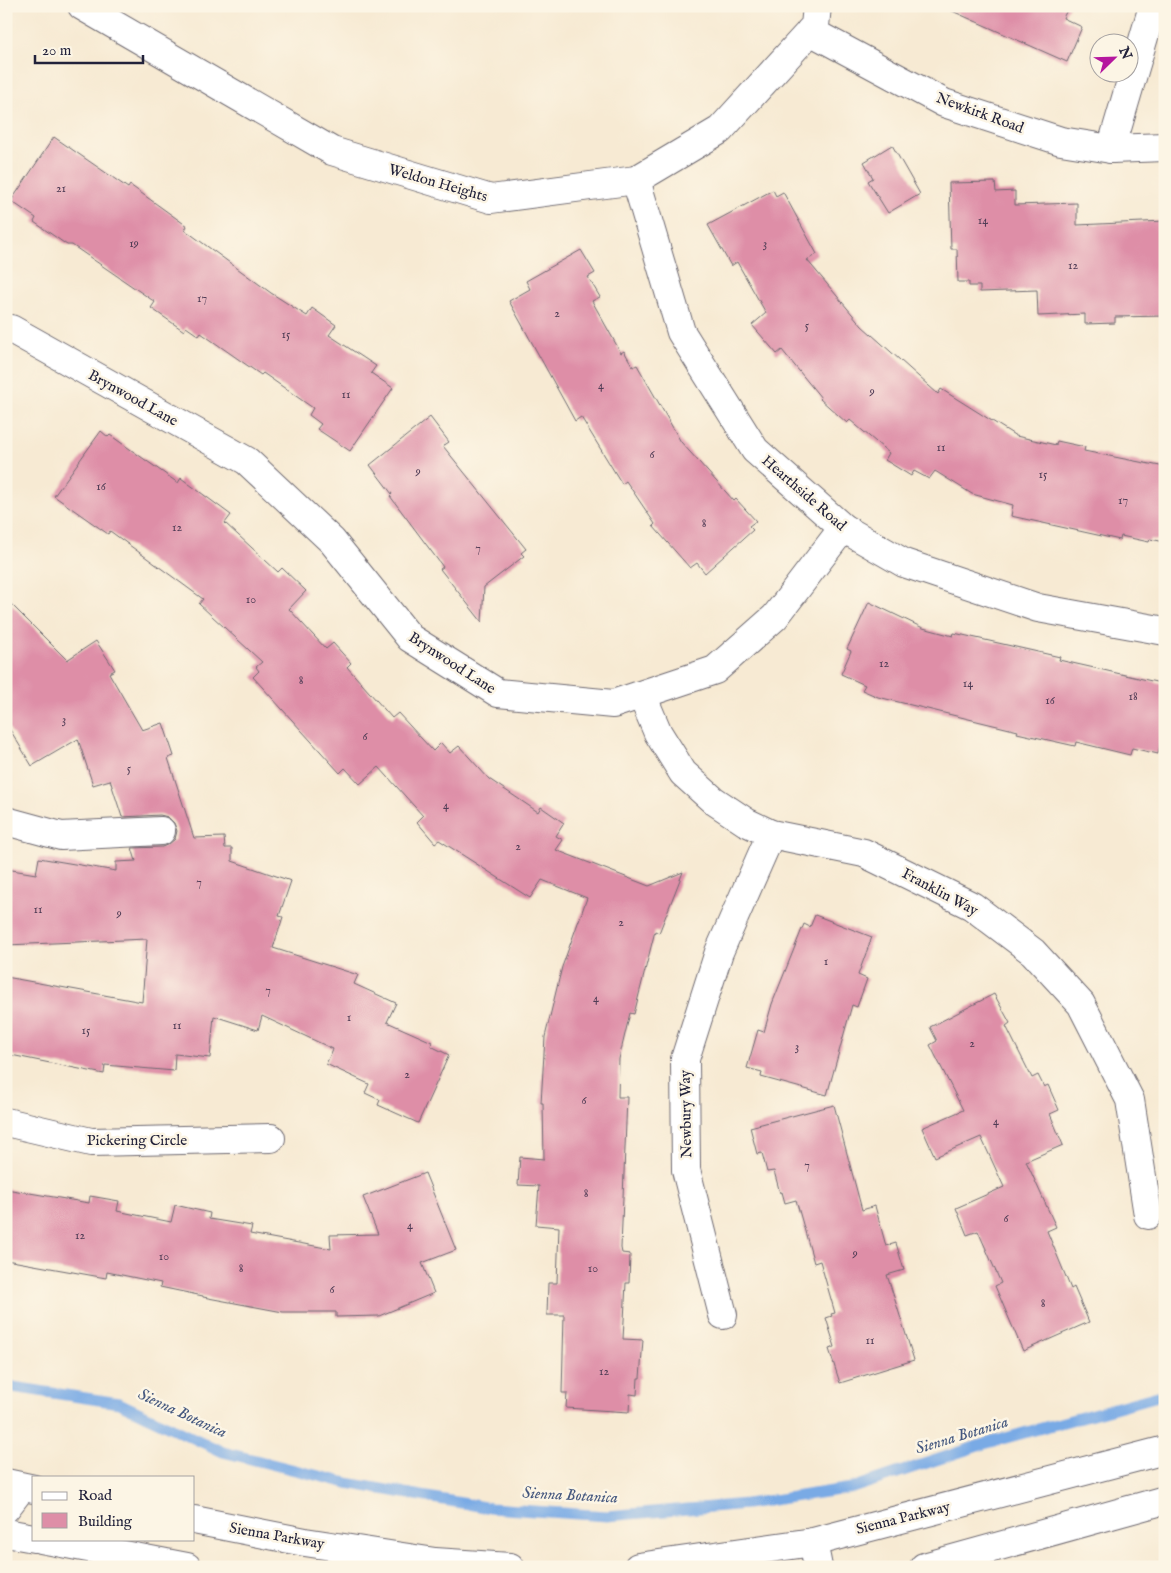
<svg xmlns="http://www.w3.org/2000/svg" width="1171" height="1573" viewBox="0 0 1171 1573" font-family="'IM FELL English',serif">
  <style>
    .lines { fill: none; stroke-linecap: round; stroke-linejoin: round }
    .stream { stroke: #79aae5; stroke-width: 11 }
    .building { fill: #de8ea7 }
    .minor-casing { stroke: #6d6870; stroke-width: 30 }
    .major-casing { stroke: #6d6870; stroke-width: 30 }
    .minor { stroke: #fff; stroke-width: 28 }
    .major { stroke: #fff; stroke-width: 28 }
    .labels { text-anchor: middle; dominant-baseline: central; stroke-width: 5; stroke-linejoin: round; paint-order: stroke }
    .number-label { font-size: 12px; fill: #513d56 }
    .street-label { font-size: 15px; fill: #22223b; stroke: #fcf5e5 }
    .water-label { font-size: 16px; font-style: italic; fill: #45587f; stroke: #fcf5e5 }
  </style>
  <rect width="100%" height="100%" fill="#fcf5e5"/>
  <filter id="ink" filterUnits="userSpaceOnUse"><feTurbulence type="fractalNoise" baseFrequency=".02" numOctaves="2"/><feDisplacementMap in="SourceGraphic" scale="10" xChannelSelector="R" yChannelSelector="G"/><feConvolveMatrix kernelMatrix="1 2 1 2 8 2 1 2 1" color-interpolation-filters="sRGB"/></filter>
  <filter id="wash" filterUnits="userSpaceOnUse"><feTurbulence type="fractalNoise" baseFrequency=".0096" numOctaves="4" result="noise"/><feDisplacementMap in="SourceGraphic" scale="20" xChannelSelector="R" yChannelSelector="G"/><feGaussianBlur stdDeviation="1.12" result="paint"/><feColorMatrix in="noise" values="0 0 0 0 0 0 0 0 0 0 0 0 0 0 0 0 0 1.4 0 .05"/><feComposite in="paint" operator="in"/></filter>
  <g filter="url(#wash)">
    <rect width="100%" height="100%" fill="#f7ead3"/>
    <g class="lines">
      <polyline class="stream" points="6,1386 119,1403 223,1452 347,1483 490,1508 607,1516 746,1504 852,1488 984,1444 1165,1394"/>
    </g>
    <g id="blocks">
      <g class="building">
        <polygon points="941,6 1069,6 1063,18 1082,27 1067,62"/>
        <polygon points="54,137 128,188 130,185 187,226 185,230 271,293 307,316 312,308 336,325 329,335 376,366 371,373 393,388 350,451 317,429 321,424 309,415 313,408 263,373 261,375 201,333 199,336 186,327 184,331 151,308 155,302 72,245 67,245 34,222 36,218 11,201"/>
        <polygon points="892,145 920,194 888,213 868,181 873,178 864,162"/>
        <polygon points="995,182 996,192 1015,191 1015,205 1077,203 1077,225 1165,221 1165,316 1115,317 1115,323 1085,324 1085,314 1038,316 1037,290 980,292 980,286 969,286 969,282 958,282 957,249 951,249 949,183"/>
        <polygon points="773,190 776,196 783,192 817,254 807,260 862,326 938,394 941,389 1016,436 1056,445 1057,441 1085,447 1084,451 1165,467 1165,542 1150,539 1149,542 1121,536 1120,540 1011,516 1013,505 972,494 935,471 929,479 914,471 911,476 885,460 889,453 850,420 847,423 820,399 821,398 782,350 777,354 752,325 766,313 737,262 731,266 708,225"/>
        <polygon points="581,250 595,273 588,277 600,297 592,301 621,353 624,351 633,367 637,365 681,442 734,501 736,499 756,521 749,526 753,530 705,573 697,563 690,568 653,526 655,524 626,481 622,484 581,417 575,421 509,301 530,289 526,281"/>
        <polygon points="430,417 449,442 443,446 526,549 521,553 524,556 484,587 482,622 440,569 443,567 390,496 392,494 370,465"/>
        <polygon points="101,431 108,437 110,435 178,483 181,478 231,515 225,523 278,572 282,568 306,591 289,609 326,649 333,643 351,663 347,667 392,718 398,713 433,751 441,743 450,753 459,746 489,779 538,812 541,807 564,823 556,836 563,840 556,850 649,886 683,872 659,933 655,931 634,1014 630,1013 619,1059 618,1097 627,1097 621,1248 622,1253 630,1254 629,1283 626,1283 623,1339 643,1340 640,1378 638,1378 637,1395 630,1394 629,1412 566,1408 567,1393 562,1393 564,1315 547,1315 548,1283 557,1283 559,1227 536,1225 539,1186 518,1185 520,1157 544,1159 543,1103 541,1103 545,1037 562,967 587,898 542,880 530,898 439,840 435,843 417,822 423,816 379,767 360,784 345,768 340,773 253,677 259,671 256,667 262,662 199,604 203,599 110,531 108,534 54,496"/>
        <polygon points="6,599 67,660 96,641 115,670 109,673 142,730 163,723 174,756 168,758 194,838 224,837 225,848 232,848 232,861 291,881 279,916 283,917 273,948 358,975 354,984 396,1003 387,1022 432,1042 431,1046 449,1055 418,1123 378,1105 380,1100 365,1093 369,1084 326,1064 333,1049 262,1016 258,1030 214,1016 210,1058 175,1054 174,1071 105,1065 104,1074 6,1054 6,977 142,1002 147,939 6,945 6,869 36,874 39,858 116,871 116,862 136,861 132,848 162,847 169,844 175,839 177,831 174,823 168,817 160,815 122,817 110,780 93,785 78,739 32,766 6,723"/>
        <polygon points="869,602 923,628 953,636 954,633 1060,657 1059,660 1165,684 1165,724 1158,754 1132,748 1130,755 1076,742 1075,746 1017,733 1018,731 878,697 862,690 865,685 841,674 851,651 847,649"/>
        <polygon points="815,915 872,937 858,975 867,979 857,1007 852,1005 827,1095 761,1077 762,1072 747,1068 758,1030 764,1032 772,1004 804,924 810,927"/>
        <polygon points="994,994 1010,1023 1006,1026 1032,1078 1038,1075 1044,1087 1048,1085 1059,1110 1050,1114 1063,1145 1026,1161 1056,1227 1047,1231 1071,1289 1074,1287 1089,1322 1023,1351 995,1286 1001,1283 978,1231 967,1235 956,1208 1004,1187 981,1137 935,1157 922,1128 963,1110 930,1045 937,1041 930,1027"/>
        <polygon points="834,1105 862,1210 875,1206 886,1246 896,1243 904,1270 887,1275 914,1360 840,1383 829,1349 835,1347 826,1318 832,1316 831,1314 835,1313 820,1261 814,1263 796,1200 785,1203 782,1192 780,1193 774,1171 767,1172 762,1153 757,1154 750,1127"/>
        <polygon points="425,1173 456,1250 422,1263 434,1293 379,1316 336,1317 336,1312 283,1312 203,1297 203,1296 160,1287 161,1283 107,1272 106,1278 6,1260 6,1189 89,1203 90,1196 119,1201 117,1211 171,1222 175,1205 210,1213 209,1219 252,1226 250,1234 331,1249 330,1235 378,1234 363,1197"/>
      </g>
    </g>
  </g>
  <g filter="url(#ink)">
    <use href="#blocks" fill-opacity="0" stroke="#6d6870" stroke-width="1"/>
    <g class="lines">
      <defs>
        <g id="minor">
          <polyline points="82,6 332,151 491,199 636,180 720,130 815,26 817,6"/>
          <polyline points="810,31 944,103 1061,141 1111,149 1165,147"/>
          <polyline points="1111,149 1151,13 1154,6"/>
          <polyline points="636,180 681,332 755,450 843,528 904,563 1038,608 1165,631"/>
          <polyline points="11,329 247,461 332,541 410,638 498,693 613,704 715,670 775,617 843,528"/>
          <polyline points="642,695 658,733 683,773 713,800 746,822 771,834 864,853 972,906 1033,952 1081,1004 1130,1100 1148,1215"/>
          <polyline points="6,821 61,836 161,831"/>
          <polyline points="6,1122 91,1142 271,1138"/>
          <polyline points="723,1315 686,1170 685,1059 719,952 771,834"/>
          <polyline points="813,1542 818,1567"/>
        </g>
        <g id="major">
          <polyline points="6,1483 34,1489"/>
          <polyline points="6,1508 22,1487"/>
          <polyline points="194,1520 305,1542 435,1562 510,1567"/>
          <polyline points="6,1533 34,1538"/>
          <polyline points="41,1539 187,1567"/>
          <polyline points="638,1567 813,1542 1165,1450"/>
          <polyline points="924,1567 1165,1500"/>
        </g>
      </defs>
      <use href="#minor" class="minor-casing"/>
      <use href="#major" class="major-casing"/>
      <use href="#minor" class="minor"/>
      <use href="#major" class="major"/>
    </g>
  </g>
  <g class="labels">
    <g class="number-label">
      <text x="61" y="188">21</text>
      <text x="983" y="220">14</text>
      <text x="134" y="243">19</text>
      <text x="765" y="243">3</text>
      <text x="1073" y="265">12</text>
      <text x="202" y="298">17</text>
      <text x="557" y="313">2</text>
      <text x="807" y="325">5</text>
      <text x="286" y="334">15</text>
      <text x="601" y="385">4</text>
      <text x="872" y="391">9</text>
      <text x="346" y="394">11</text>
      <text x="941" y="447">11</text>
      <text x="652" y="454">6</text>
      <text x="418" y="471">9</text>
      <text x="1043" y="474">15</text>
      <text x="101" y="486">16</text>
      <text x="1123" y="500">17</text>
      <text x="704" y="523">8</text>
      <text x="177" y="527">12</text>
      <text x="478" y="548">7</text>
      <text x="251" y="599">10</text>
      <text x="884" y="663">12</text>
      <text x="301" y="680">8</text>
      <text x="968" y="683">14</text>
      <text x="1133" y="696">18</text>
      <text x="1050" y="700">16</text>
      <text x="64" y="719">3</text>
      <text x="365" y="736">6</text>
      <text x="129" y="768">5</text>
      <text x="446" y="805">4</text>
      <text x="518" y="846">2</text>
      <text x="199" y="882">7</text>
      <text x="38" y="909">11</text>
      <text x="119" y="913">9</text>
      <text x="621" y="922">2</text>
      <text x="826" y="961">1</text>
      <text x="268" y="990">7</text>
      <text x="596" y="998">4</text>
      <text x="349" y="1017">1</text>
      <text x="177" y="1025">11</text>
      <text x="86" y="1030">15</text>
      <text x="972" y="1043">2</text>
      <text x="797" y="1046">3</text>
      <text x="407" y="1074">2</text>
      <text x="584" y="1100">6</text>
      <text x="996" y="1121">4</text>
      <text x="807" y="1165">7</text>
      <text x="586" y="1193">8</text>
      <text x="1006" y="1218">6</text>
      <text x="410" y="1225">4</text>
      <text x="80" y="1235">12</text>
      <text x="855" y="1253">9</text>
      <text x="164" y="1256">10</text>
      <text x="241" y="1268">8</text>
      <text x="593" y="1268">10</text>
      <text x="332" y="1289">6</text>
      <text x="1043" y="1303">8</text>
      <text x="870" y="1340">11</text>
      <text x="604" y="1371">12</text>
    </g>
    <g class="street-label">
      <text transform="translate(980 113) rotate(20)">Newkirk Road</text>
      <text transform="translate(438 183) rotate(16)">Weldon Heights</text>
      <text transform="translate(133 398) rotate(29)">Brynwood Lane</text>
      <text transform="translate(804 493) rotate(41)">Hearthside Road</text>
      <text transform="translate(452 663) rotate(33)">Brynwood Lane</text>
      <text transform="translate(940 892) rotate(28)">Franklin Way</text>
      <text transform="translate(686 1114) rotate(-91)">Newbury Way</text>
      <text x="137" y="1140">Pickering Circle</text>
      <text transform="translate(903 1518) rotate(-14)">Sienna Parkway</text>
      <text transform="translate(277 1536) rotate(10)">Sienna Parkway</text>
    </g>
    <g class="water-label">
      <text transform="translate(182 1414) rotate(25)">Sienna Botanica</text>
      <text transform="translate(962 1436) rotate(-17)">Sienna Botanica</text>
      <text transform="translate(570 1496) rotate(3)">Sienna Botanica</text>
    </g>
  </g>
  <rect width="1171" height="1573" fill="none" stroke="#fcf5e5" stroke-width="25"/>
  <rect x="32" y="1476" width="162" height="65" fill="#fcf5e5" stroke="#a5a1a1"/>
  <rect x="42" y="1492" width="25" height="8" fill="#ffffff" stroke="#a5a1a1"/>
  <text x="78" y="1500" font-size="15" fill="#22223b">Road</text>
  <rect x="42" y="1513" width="25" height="15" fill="#de8ea7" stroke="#a5a1a1"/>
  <text x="78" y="1526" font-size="15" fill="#22223b">Building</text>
  <g transform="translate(1114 58) rotate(67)"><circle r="24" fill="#fcf5e5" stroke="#a5a1a1"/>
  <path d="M0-4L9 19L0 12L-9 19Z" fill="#b5179e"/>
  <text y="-8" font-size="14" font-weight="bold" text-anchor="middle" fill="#22223b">N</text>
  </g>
  <path d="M35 55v8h108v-8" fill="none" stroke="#22223b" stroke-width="2.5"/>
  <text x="42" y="55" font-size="15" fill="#22223b" stroke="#fcf5e5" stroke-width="4" paint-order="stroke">20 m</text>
</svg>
